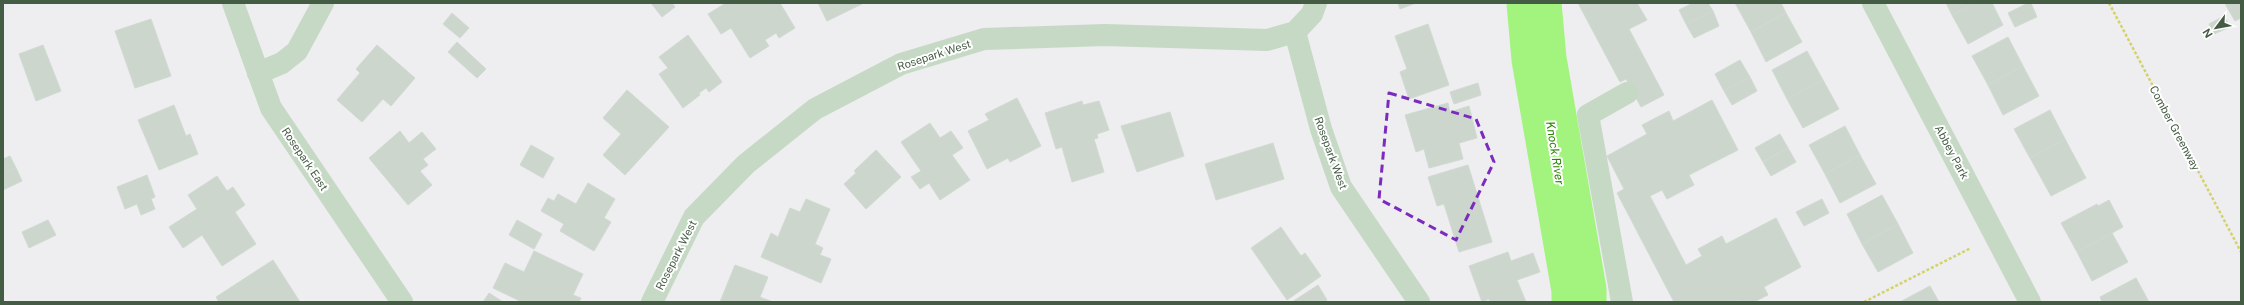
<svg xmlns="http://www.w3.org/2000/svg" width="2244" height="305" viewBox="0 0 2244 305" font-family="'Public Sans',sans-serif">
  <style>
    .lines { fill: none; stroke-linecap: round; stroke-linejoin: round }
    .river { stroke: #a3f47f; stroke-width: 55 }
    .building { fill: #ccd6cd; stroke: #d0dad2 }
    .path { stroke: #d4d36b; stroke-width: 2.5; stroke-dasharray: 3 2; stroke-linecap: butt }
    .minor { stroke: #c6d9c5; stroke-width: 22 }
    .marked { fill: none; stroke: #7b2cbf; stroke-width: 3; stroke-dasharray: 8 5; stroke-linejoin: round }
    .labels { text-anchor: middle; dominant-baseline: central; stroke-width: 4; stroke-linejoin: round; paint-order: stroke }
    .street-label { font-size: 11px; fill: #455c44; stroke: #fff }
    .water-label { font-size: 12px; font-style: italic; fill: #2c8205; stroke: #fff }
  </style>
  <rect width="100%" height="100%" fill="#eeedf0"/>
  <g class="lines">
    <polyline class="river" points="1534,3 1539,59 1579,290 1579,302"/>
  </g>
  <g class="building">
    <polygon points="651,3 672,3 675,7 662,17"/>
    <polygon points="726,3 780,3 795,28 779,38 776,33 765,40 769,46 750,58 731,28 721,34 708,14"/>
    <polygon points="818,3 861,3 862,4 827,21"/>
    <polygon points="1398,3 1416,3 1400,9"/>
    <polygon points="1578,3 1637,3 1647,20 1629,29 1664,95 1641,107 1626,79 1620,82"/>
    <polygon points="1693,3 1708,3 1713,11 1686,24 1679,10"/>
    <polygon points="1735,3 1781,3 1786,13 1751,32"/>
    <polygon points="1946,3 1975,3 1952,15"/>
    <polygon points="1975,3 1992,3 2003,25 1968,44 1952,15"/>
    <polygon points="2028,3 2031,3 2037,17 2015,27 2008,13"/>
    <polygon points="2225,3 2239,3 2228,9"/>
    <polygon points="2239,3 2241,3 2241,18 2235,21 2228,9"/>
    <polygon points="1713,11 1719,26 1694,38 1686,24"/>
    <polygon points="452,13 469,28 460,38 443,24"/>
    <polygon points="1786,13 1802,42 1766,62 1751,32"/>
    <polygon points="2224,16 2230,27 2214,34 2209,24"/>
    <polygon points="151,19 171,76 135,88 115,31"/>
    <polygon points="1428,24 1449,85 1409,99 1400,72 1407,69 1395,36"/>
    <polygon points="688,35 722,82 709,92 706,88 699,93 700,95 683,108 659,74 668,68 659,57"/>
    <polygon points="2008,37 2023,66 1988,85 1972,56"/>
    <polygon points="457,42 486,69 477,78 448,52"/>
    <polygon points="43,45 61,91 36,101 19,54"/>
    <polygon points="377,45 415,78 391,106 383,99 362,122 337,100 360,73 356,69"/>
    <polygon points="1807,51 1823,80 1787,99 1772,70"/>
    <polygon points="1740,60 1750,77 1724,91 1715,74"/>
    <polygon points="2023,66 2039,96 2003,115 1988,85"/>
    <polygon points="1750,77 1757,91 1732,105 1724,91"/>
    <polygon points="1823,80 1839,109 1803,128 1787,99"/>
    <polygon points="1478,83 1481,95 1454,104 1450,92"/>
    <polygon points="627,90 669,127 625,175 603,155 621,134 603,118"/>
    <polygon points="1017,98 1041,146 1010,162 1008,158 987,169 968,131 989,120 985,114"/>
    <polygon points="1712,100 1738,150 1689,175 1694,185 1667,199 1662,190 1650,196 1686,265 1702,256 1698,249 1722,236 1726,244 1776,218 1801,267 1764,287 1768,295 1754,302 1739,302 1738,300 1735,302 1674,302 1617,193 1624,189 1607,156 1647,134 1642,125 1669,111 1673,121"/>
    <polygon points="1082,101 1083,105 1099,101 1109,130 1097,134 1098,138 1094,139 1104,172 1072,182 1062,147 1056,149 1045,113"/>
    <polygon points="1448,103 1450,112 1469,106 1477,138 1459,143 1463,159 1429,168 1424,149 1416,152 1405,115"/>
    <polygon points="174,105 186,136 190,134 198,154 159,170 138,120"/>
    <polygon points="2050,110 2065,139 2030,158 2014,129"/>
    <polygon points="1170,112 1184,156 1137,172 1121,126"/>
    <polygon points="930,123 940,138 951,131 963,148 952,155 970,180 940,200 929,183 920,189 911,177 921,171 901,142"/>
    <polygon points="1845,126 1860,155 1825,174 1809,145"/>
    <polygon points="400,131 409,143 422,132 436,149 423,159 428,165 420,171 432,185 408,205 369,158"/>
    <polygon points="1780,134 1788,148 1763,162 1755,148"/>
    <polygon points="2065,139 2086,178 2051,196 2030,158"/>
    <polygon points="1273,143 1284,179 1216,200 1205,164"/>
    <polygon points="531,145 554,158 543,178 520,165"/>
    <polygon points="1788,148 1796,162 1771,176 1763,162"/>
    <polygon points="876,150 901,177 866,209 844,184 856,173 854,171"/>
    <polygon points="1860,155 1876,184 1840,203 1825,174"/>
    <polygon points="10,156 16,168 3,174 3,159"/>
    <polygon points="1468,165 1492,242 1459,252 1444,204 1437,206 1428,177"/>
    <polygon points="16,168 22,181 3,190 3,174"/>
    <polygon points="147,175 155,197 151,199 155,209 141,215 137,204 125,209 117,187"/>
    <polygon points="217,176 227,191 233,187 245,205 235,212 256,244 222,266 202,235 183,248 169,227 197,209 188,195"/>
    <polygon points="588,183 615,199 604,218 611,222 594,251 560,231 564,224 541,211 548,198 554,201 558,194 576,204"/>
    <polygon points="1882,195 1898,224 1862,244 1847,214"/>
    <polygon points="806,199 830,209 815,244 823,248 820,255 831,259 821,283 761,257 771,233 778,237 790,208 800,212"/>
    <polygon points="1822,199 1829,213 1804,226 1796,212"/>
    <polygon points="2109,200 2123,227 2077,252 2061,223 2097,204 2098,206"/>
    <polygon points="48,220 56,235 29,248 22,232"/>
    <polygon points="517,220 542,234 534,249 509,235"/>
    <polygon points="1898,224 1913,253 1878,272 1862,244"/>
    <polygon points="1281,227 1301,256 1305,253 1321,276 1287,300 1251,248"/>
    <polygon points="2112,233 2128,262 2092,281 2077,252"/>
    <polygon points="534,251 583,274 573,295 581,298 579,302 522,302 493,288 505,263 524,272"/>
    <polygon points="1508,252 1511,261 1533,253 1540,272 1517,280 1526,302 1490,302 1489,299 1482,302 1469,266"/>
    <polygon points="273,260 300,302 219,302 216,297"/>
    <polygon points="735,265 768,277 760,297 773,302 720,302"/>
    <polygon points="2136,278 2149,302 2102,302 2100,297"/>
    <polygon points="1318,285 1327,300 1324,302 1292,302"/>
    <polygon points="1930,286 1939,302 1900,302"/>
    <polygon points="489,293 503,302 483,302"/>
  </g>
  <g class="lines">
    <g class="path">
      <polyline points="2109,3 2241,252"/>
      <polyline points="1864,302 1971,248"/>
    </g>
    <g class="minor">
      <polyline points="233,3 271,108 402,302"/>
      <polyline points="1873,3 2030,302"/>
      <polyline points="1295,32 1321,129 1341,187 1419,302"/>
      <polyline points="258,73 282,63 297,51 323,3"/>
      <polyline points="652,302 694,217 746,164 815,109 901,64 984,39 1105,35 1267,40 1295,32 1312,14 1316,3"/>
      <polyline points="1622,302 1588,115 1627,93"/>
    </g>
  </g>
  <path class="marked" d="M1389,93L1476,119L1494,162L1456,240L1379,199Z"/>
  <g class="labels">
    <g class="street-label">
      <text transform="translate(934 55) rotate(-18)">Rosepark West</text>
      <text transform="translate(2175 128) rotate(62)">Comber Greenway</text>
      <text transform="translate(1952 152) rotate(62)">Abbey Park</text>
      <text transform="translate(1331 153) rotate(70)">Rosepark West</text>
      <text transform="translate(305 159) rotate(56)">Rosepark East</text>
      <text transform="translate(676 255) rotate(-63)">Rosepark West</text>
    </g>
    <g class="water-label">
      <text transform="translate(1555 153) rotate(81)">Knock River</text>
    </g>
  </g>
  <rect width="2244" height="305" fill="none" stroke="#455c44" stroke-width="8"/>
  <g transform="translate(2216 28) rotate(238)" stroke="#ffffff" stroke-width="3" paint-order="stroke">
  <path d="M0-3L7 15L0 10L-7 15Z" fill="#455c44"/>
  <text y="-6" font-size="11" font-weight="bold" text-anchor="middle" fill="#455c44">N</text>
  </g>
</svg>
